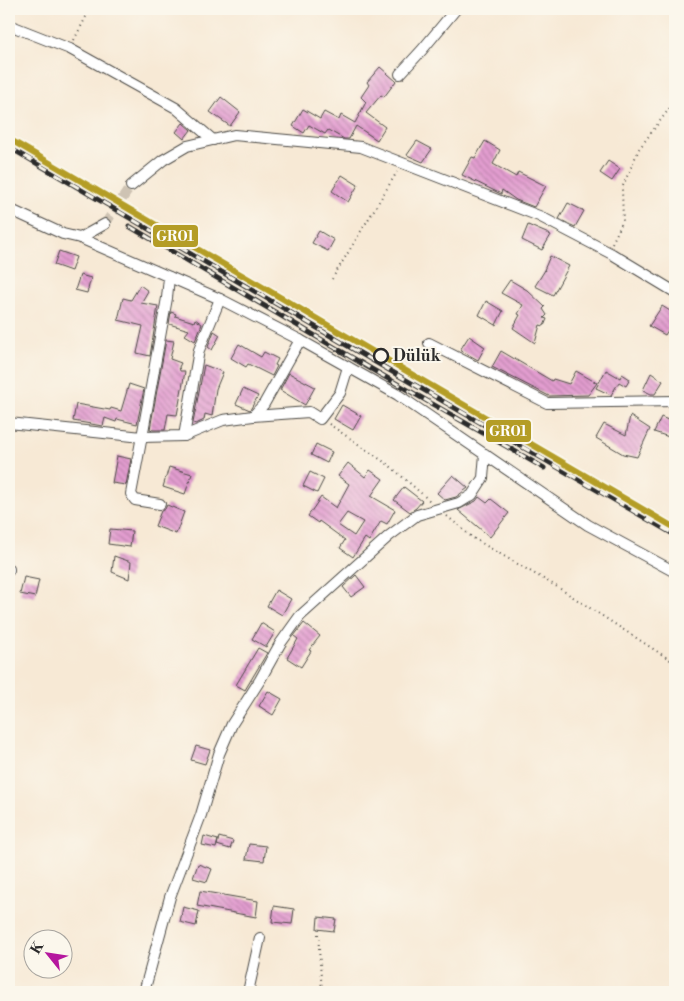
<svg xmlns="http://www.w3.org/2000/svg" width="684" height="1001" viewBox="0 0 684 1001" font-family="'Libre Bodoni',serif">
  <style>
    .building { fill: url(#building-back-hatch); fill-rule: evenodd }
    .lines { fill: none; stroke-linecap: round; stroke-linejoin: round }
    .minor-tunnel { stroke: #cec3b3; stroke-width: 10; stroke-dasharray: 10 5; stroke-linecap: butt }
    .minor-casing { stroke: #4a4844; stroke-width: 12 }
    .path { stroke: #4a4844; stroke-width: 2; stroke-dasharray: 1 4; stroke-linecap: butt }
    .minor { stroke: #fff; stroke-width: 10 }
    .rail-casing { stroke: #2b2b2b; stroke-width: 5 }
    .rail { stroke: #fbf7ec; stroke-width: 3; stroke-dasharray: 9; stroke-linecap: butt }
    .rail-1-casing { stroke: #fbf7ec; stroke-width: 10 }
    .rail-1 { stroke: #b49d26; stroke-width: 6 }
    .stop-dot { fill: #fbf7ec; stroke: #2b2b2b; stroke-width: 2.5 }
    .labels { text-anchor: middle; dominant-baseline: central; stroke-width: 4; stroke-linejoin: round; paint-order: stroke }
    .stop-label { font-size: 16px; font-weight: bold; fill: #2b2b2b; stroke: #fbf7ec; text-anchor: start }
    .line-badge { stroke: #fbf7ec; stroke-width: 2 }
    .badge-label { font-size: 14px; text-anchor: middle; font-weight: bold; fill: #fff }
  </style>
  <defs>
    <pattern id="building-back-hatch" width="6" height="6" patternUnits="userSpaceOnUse" patternTransform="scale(1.25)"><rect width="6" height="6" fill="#e39dd0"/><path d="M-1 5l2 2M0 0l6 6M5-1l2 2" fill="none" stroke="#b880a9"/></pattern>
  </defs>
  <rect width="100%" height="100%" fill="#fbf7ec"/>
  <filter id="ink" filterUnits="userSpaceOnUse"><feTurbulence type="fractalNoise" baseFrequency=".02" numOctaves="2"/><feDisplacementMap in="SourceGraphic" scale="10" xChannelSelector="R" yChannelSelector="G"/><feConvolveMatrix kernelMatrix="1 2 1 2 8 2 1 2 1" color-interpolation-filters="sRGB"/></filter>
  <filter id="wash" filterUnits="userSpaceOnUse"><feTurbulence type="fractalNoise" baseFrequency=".0096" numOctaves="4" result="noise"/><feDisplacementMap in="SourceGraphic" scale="20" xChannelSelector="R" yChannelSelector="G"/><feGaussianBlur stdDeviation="1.12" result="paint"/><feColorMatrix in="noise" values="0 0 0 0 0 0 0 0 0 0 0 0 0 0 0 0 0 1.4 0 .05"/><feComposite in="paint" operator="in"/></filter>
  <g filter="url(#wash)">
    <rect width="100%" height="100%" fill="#f7e9d5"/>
    <g id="blocks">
      <g class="building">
        <polygon points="380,67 396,81 384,97 381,95 366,113 385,127 377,140 356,126 349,139 344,139 328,130 325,134 309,125 304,133 293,126 303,109 320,119 324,112 339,120 341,115 355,123 366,102 361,97 369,85 367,82"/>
        <polygon points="221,97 240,112 230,126 210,112"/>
        <polygon points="183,123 191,130 184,139 176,132"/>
        <polygon points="417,141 432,149 423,162 407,155"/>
        <polygon points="485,141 500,150 493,164 516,177 518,172 546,186 534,207 516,200 502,190 501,194 462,175 472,157 475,158"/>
        <polygon points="608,161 620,169 612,181 600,173"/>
        <polygon points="342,175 358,185 348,202 332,191"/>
        <polygon points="568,203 584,211 575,227 559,219"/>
        <polygon points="528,225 551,235 542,250 522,240"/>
        <polygon points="319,231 334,240 328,251 312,243"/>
        <polygon points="59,251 76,257 71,271 54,265"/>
        <polygon points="550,256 569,266 553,295 535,286 545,270 544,270"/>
        <polygon points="80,275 91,278 87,293 75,290"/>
        <polygon points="510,280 527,290 545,307 543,309 547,315 544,318 547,319 544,326 540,325 535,343 513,328 520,315 518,314 523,305 501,293"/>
        <polygon points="140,285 148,291 141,303 158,306 150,356 137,353 143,326 118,320 123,298 131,300"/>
        <polygon points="486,301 503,311 496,325 479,315"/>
        <polygon points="662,306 675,314 675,319 665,335 649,326"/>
        <polygon points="171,312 176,314 175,316 194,322 195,319 202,324 195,341 185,335 189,330 169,324"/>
        <polygon points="214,331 220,335 212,350 208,347"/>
        <polygon points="469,336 485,347 478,360 460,350"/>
        <polygon points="166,340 174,341 170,359 181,363 179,367 180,371 185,371 183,383 177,415 168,414 165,430 153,430 150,429"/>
        <polygon points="239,344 261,357 264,352 278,359 275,365 277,366 272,376 248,364 246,367 231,358"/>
        <polygon points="501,351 552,381 553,379 569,384 576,371 597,383 588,395 549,396 492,367"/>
        <polygon points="204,365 223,372 216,389 212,416 205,414 204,420 196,424 193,423"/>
        <polygon points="606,370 620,378 622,374 630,379 626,386 619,382 611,395 596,388"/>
        <polygon points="289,373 315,387 305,405 280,390"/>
        <polygon points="651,373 663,381 655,394 651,394 643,390"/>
        <polygon points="129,384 144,389 137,424 117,419 116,422 105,418 103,426 73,421 76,404 110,410 111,408 121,411"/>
        <polygon points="243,389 258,396 250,410 236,404"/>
        <polygon points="342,405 361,416 353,430 334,419"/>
        <polygon points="630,416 650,429 637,457 623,454 596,438 604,424 626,435"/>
        <polygon points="661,417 675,423 675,439 654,432"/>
        <polygon points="316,444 332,452 327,463 311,455"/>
        <polygon points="117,456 131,459 126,485 112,483"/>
        <path d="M348,463L365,477L370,470L383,479L371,496L395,510L387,524L381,521L369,541L365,538L353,557L340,548L345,540L319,521L318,523L308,516L321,497L336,508L349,484L338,476ZM347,513L363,522L354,536L338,525Z"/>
        <polygon points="169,467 192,474 185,494 163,487"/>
        <polygon points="310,472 324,479 317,493 303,486"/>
        <polygon points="453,475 468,488 456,497 445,500 437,493"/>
        <polygon points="404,487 422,501 416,508 410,512 394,500"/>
        <polygon points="479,497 487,503 491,499 509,513 490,537 458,510 476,501"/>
        <polygon points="167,505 184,512 176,534 155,526 161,511 165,509"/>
        <polygon points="110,529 132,531 130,547 108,544"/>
        <polygon points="114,556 131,562 129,579 112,572"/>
        <polygon points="356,575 365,587 351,597 343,587"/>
        <polygon points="24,577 39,580 35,597 20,594"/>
        <polygon points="276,590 291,599 282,615 267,606"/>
        <polygon points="261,623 275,632 266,647 252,639"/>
        <polygon points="304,623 320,636 309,650 311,651 301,667 287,658 298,639 294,636"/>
        <polygon points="258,648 267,653 245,690 236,685"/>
        <polygon points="268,691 282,699 273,715 259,706"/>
        <polygon points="196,746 210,750 205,764 191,760"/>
        <polygon points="204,836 218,840 216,848 202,845"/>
        <polygon points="219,837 233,841 230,849 217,845"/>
        <polygon points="249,844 266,846 264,861 246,859"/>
        <polygon points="198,864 212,869 207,882 193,878"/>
        <polygon points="200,891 258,901 256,917 197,906"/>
        <polygon points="274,906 294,909 292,924 272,922"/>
        <polygon points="183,907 199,911 196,926 180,922"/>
        <polygon points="318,917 336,919 334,931 317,929"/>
      </g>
    </g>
  </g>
  <g filter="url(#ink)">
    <use href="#blocks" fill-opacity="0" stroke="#4a4844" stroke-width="1"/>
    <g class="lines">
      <polyline class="minor-tunnel" points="105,224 131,186"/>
      <defs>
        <g id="minor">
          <polyline points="9,25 70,49 176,108 213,140"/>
          <polyline points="400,74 422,50 456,9"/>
          <polyline points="131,186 163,160 187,146 234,135 361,147 539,216 612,254 675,292"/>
          <polyline points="9,209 63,234 80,238 105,224"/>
          <polyline points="80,238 220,299 300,340 398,395 588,525 675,572"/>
          <polyline points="429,343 547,403 675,401"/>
          <polyline points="253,416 309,412 320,419 340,393 348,367"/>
          <polyline points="9,423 142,437 184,436 223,420 253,416 264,404 300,340"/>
          <polyline points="142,436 131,494 135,500 160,504"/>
          <polyline points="184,436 199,350 220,299"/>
          <polyline points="142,437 167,298 169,277"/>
          <polyline points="9,569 9,570"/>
          <polyline points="144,992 170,897 201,815 219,754 232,724 260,680 280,644 300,616 389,536 417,515 459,503 472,495 483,478 485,454"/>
          <polyline points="248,992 260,938"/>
        </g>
      </defs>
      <use href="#minor" class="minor-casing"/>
      <g class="path">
        <polyline points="74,40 86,17 93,9"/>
        <polyline points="612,243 623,221 622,188 639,149 675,101"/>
        <polyline points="332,279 397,172"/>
        <polyline points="329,424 390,466 430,501"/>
        <polyline points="447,516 473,538 559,588 675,663"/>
        <polyline points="318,934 322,992"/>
      </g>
      <use href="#minor" class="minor"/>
      <defs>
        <g id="rail">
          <polyline points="9,147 377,363 675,535"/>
          <polyline points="129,226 373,370 544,468"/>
        </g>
      </defs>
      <use href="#rail" class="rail-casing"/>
      <use href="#rail" class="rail"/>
      <defs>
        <polyline id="rail-1" points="9,139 675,528"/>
      </defs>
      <use href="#rail-1" class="rail-1-casing"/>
      <use href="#rail-1" class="rail-1"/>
    </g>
  </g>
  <circle class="stop-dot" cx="381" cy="356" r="7"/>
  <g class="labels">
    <g class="stop-label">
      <text x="393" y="356">Dülük</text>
    </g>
  </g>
  <g class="line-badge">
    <rect x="152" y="224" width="47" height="24" rx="5" fill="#b49d26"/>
    <rect x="485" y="419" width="47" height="24" rx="5" fill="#b49d26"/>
  </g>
  <g class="badge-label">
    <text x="175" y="241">GR01</text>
    <text x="508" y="436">GR01</text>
  </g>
  <rect width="684" height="1001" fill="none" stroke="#fbf7ec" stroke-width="30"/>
  <g transform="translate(48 954) rotate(300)"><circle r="24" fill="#fbf7ec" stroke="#a8a59f"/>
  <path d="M0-4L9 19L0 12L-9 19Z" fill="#b5179e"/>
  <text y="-8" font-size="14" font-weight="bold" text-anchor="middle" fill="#2b2b2b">K</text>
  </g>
</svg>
